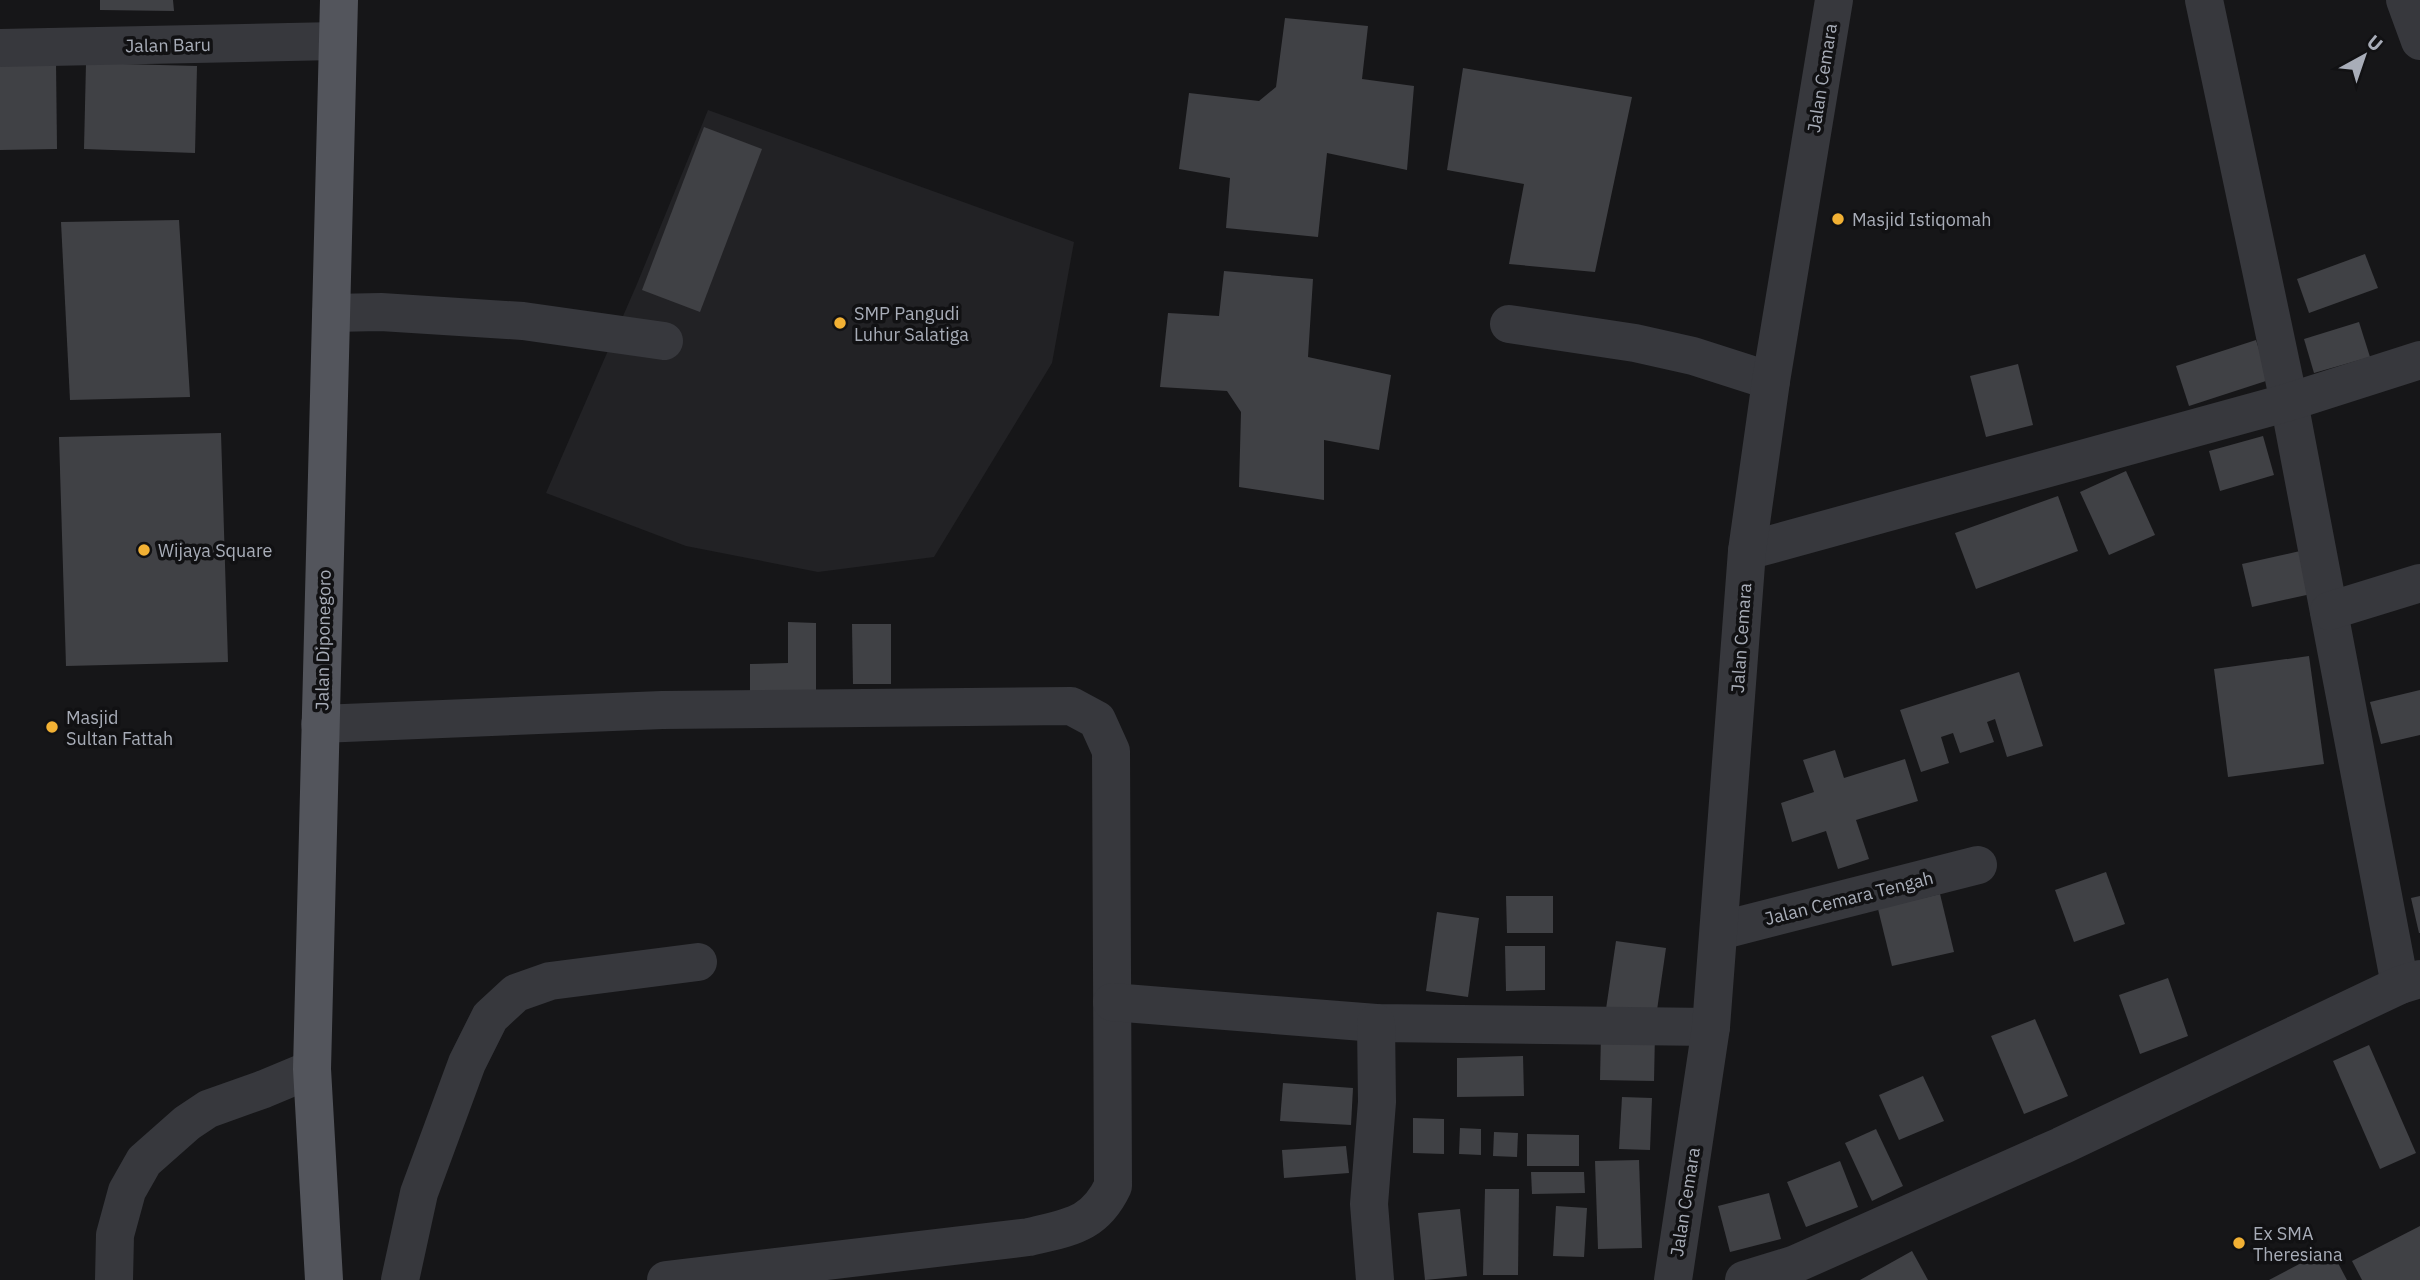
<svg xmlns="http://www.w3.org/2000/svg" width="2420" height="1280" viewBox="0 0 2420 1280" font-family="'IBM Plex Sans',sans-serif">
  <style>
    .built { fill: #222225 }
    .building { fill: #404145 }
    .lines { fill: none; stroke-linecap: round; stroke-linejoin: round }
    .minor { stroke: #37383d; stroke-width: 38 }
    .major { stroke: #53555c; stroke-width: 38 }
    .poi-dot { fill: #f2b134; stroke: #111113; stroke-width: 2.5 }
    .labels { text-anchor: middle; dominant-baseline: central; stroke-width: 7; stroke-linejoin: round; paint-order: stroke }
    .street-label { font-size: 18px; fill: #a8adb8; stroke: #111113 }
    .poi-label { font-size: 18px; fill: #a8adb8; stroke: #111113; text-anchor: start }
  </style>
  <rect width="100%" height="100%" fill="#161618"/>
  <polygon class="built" points="708,110 1074,242 1052,363 934,557 818,572 686,546 546,493 637,284"/>
  <g class="building">
    <polygon points="100,0 173,0 174,11 100,10"/>
    <polygon points="1285,18 1368,26 1362,79 1414,86 1407,170 1327,153 1318,237 1226,228 1230,178 1179,169 1189,93 1259,101 1276,87"/>
    <polygon points="56,62 57,149 0,150 0,63"/>
    <polygon points="86,63 197,66 195,153 84,149"/>
    <polygon points="1463,68 1632,97 1595,272 1509,264 1524,184 1447,170"/>
    <polygon points="704,127 762,149 700,312 642,290"/>
    <polygon points="179,220 190,397 70,400 61,222"/>
    <polygon points="2365,254 2378,288 2309,313 2297,279"/>
    <polygon points="1224,271 1313,279 1308,357 1391,375 1379,450 1324,440 1324,500 1239,487 1241,412 1227,391 1160,387 1168,313 1219,316"/>
    <polygon points="2359,322 2370,357 2314,373 2304,339"/>
    <polygon points="2256,340 2269,380 2189,406 2176,366"/>
    <polygon points="2018,364 2033,425 1986,437 1970,376"/>
    <polygon points="221,433 228,662 66,666 59,437"/>
    <polygon points="2263,436 2274,475 2220,491 2209,451"/>
    <polygon points="2126,471 2155,535 2109,555 2080,492"/>
    <polygon points="2058,496 2078,551 1976,589 1955,533"/>
    <polygon points="2300,551 2311,594 2252,607 2242,564"/>
    <polygon points="788,622 816,623 816,695 750,695 750,664 788,663"/>
    <polygon points="852,624 891,624 891,684 853,684"/>
    <polygon points="2309,656 2324,764 2228,777 2214,669"/>
    <polygon points="2019,672 2043,746 2007,757 1995,719 1987,722 1994,742 1960,753 1953,733 1941,737 1949,763 1921,772 1900,710"/>
    <polygon points="2420,690 2420,735 2381,744 2370,702"/>
    <polygon points="1835,750 1844,778 1905,759 1918,801 1856,820 1869,859 1838,869 1826,831 1792,842 1781,803 1814,792 1803,760"/>
    <polygon points="2106,872 2125,924 2074,942 2055,890"/>
    <polygon points="1940,894 1954,952 1892,966 1878,909"/>
    <polygon points="1506,896 1553,896 1553,933 1507,933"/>
    <polygon points="2420,896 2420,933 2419,933 2411,898"/>
    <polygon points="1437,912 1479,918 1468,997 1426,991"/>
    <polygon points="1616,941 1666,948 1656,1017 1606,1009"/>
    <polygon points="1505,946 1545,946 1545,990 1506,991"/>
    <polygon points="2168,978 2188,1036 2140,1054 2119,995"/>
    <polygon points="2035,1019 2068,1096 2024,1114 1991,1036"/>
    <polygon points="1601,1033 1655,1033 1654,1081 1600,1080"/>
    <polygon points="2369,1045 2416,1153 2380,1169 2333,1061"/>
    <polygon points="1523,1056 1524,1096 1457,1097 1457,1058"/>
    <polygon points="1923,1076 1944,1121 1899,1140 1879,1095"/>
    <polygon points="1283,1083 1353,1088 1351,1125 1280,1121"/>
    <polygon points="1622,1097 1652,1098 1650,1150 1619,1149"/>
    <polygon points="1413,1118 1444,1119 1444,1154 1413,1153"/>
    <polygon points="1460,1128 1481,1129 1481,1155 1459,1154"/>
    <polygon points="1876,1129 1903,1186 1872,1201 1845,1143"/>
    <polygon points="1494,1132 1518,1133 1517,1157 1493,1156"/>
    <polygon points="1527,1134 1579,1135 1579,1166 1527,1166"/>
    <polygon points="1346,1146 1349,1173 1284,1178 1282,1150"/>
    <polygon points="1639,1160 1642,1248 1598,1249 1595,1161"/>
    <polygon points="1840,1161 1858,1207 1806,1227 1787,1182"/>
    <polygon points="1531,1172 1584,1172 1585,1193 1532,1194"/>
    <polygon points="1485,1189 1519,1189 1518,1275 1483,1275"/>
    <polygon points="1769,1193 1781,1239 1730,1252 1718,1206"/>
    <polygon points="1556,1206 1587,1208 1584,1257 1553,1256"/>
    <polygon points="1460,1209 1467,1276 1425,1280 1418,1213"/>
    <polygon points="2420,1226 2420,1280 2362,1280 2352,1261"/>
    <polygon points="2330,1248 2347,1280 2269,1280"/>
    <polygon points="1912,1251 1928,1280 1860,1280"/>
  </g>
  <g class="lines">
    <g class="minor">
      <polyline points="2204,0 2289,402 2400,985"/>
      <polyline points="2405,0 2420,41"/>
      <polyline points="0,48 336,41"/>
      <polyline points="331,313 381,312 523,321 664,341"/>
      <polyline points="1509,324 1635,343 1693,356 1771,381"/>
      <polyline points="1747,551 2289,402 2420,360"/>
      <polyline points="2329,611 2420,583"/>
      <path d="M320,724L662,710L1071,706L1097,720L1111,751L1113,1186C1094,1226 1069,1227 1029,1237L666,1280"/>
      <polyline points="1719,931 1978,865"/>
      <polyline points="1112,1002 1376,1023 1711,1027"/>
      <polyline points="114,1280 115,1235 127,1191 144,1161 187,1123 208,1109 264,1089 312,1069"/>
      <polyline points="400,1280 419,1193 467,1063 490,1017 516,993 550,981 698,962"/>
      <polyline points="1375,1280 1369,1204 1377,1102 1376,1023"/>
      <polyline points="1673,1280 1711,1027 1747,551 1771,381 1834,0"/>
      <polyline points="1744,1280 1793,1265 2061,1146 2400,985 2420,979"/>
    </g>
    <polyline class="major" points="324,1280 312,1069 339,0"/>
  </g>
  <g class="poi-dot">
    <circle cx="1838" cy="219" r="7"/>
    <circle cx="840" cy="323" r="7"/>
    <circle cx="144" cy="550" r="7"/>
    <circle cx="52" cy="727" r="7"/>
    <circle cx="2239" cy="1243" r="7"/>
  </g>
  <g class="labels">
    <g class="street-label">
      <text transform="translate(168 45) rotate(-1)">Jalan Baru</text>
      <text transform="translate(1822 78) rotate(-81)">Jalan Cemara</text>
      <text transform="translate(1741 638) rotate(-86)">Jalan Cemara</text>
      <text transform="translate(323 640) rotate(-89)">Jalan Diponegoro</text>
      <text transform="translate(1849 898) rotate(-14)">Jalan Cemara Tengah</text>
      <text transform="translate(1685 1202) rotate(-81)">Jalan Cemara</text>
    </g>
    <g class="poi-label">
      <text x="1852" y="219">Masjid Istiqomah</text>
      <text x="854" y="313">SMP Pangudi<tspan x="854" dy="21">Luhur Salatiga</tspan></text>
      <text x="158" y="550">Wijaya Square</text>
      <text x="66" y="717">Masjid<tspan x="66" dy="21">Sultan Fattah</tspan></text>
      <text x="2253" y="1233">Ex SMA<tspan x="2253" dy="21">Theresiana</tspan></text>
    </g>
  </g>
  <g transform="translate(2364 56) rotate(40)" stroke="#111113" stroke-width="5" paint-order="stroke">
  <path d="M0-5L12 26L0 18L-12 26Z" fill="#a8adb8"/>
  <text y="-10" font-size="19" font-weight="bold" text-anchor="middle" fill="#a8adb8">U</text>
  </g>
</svg>
